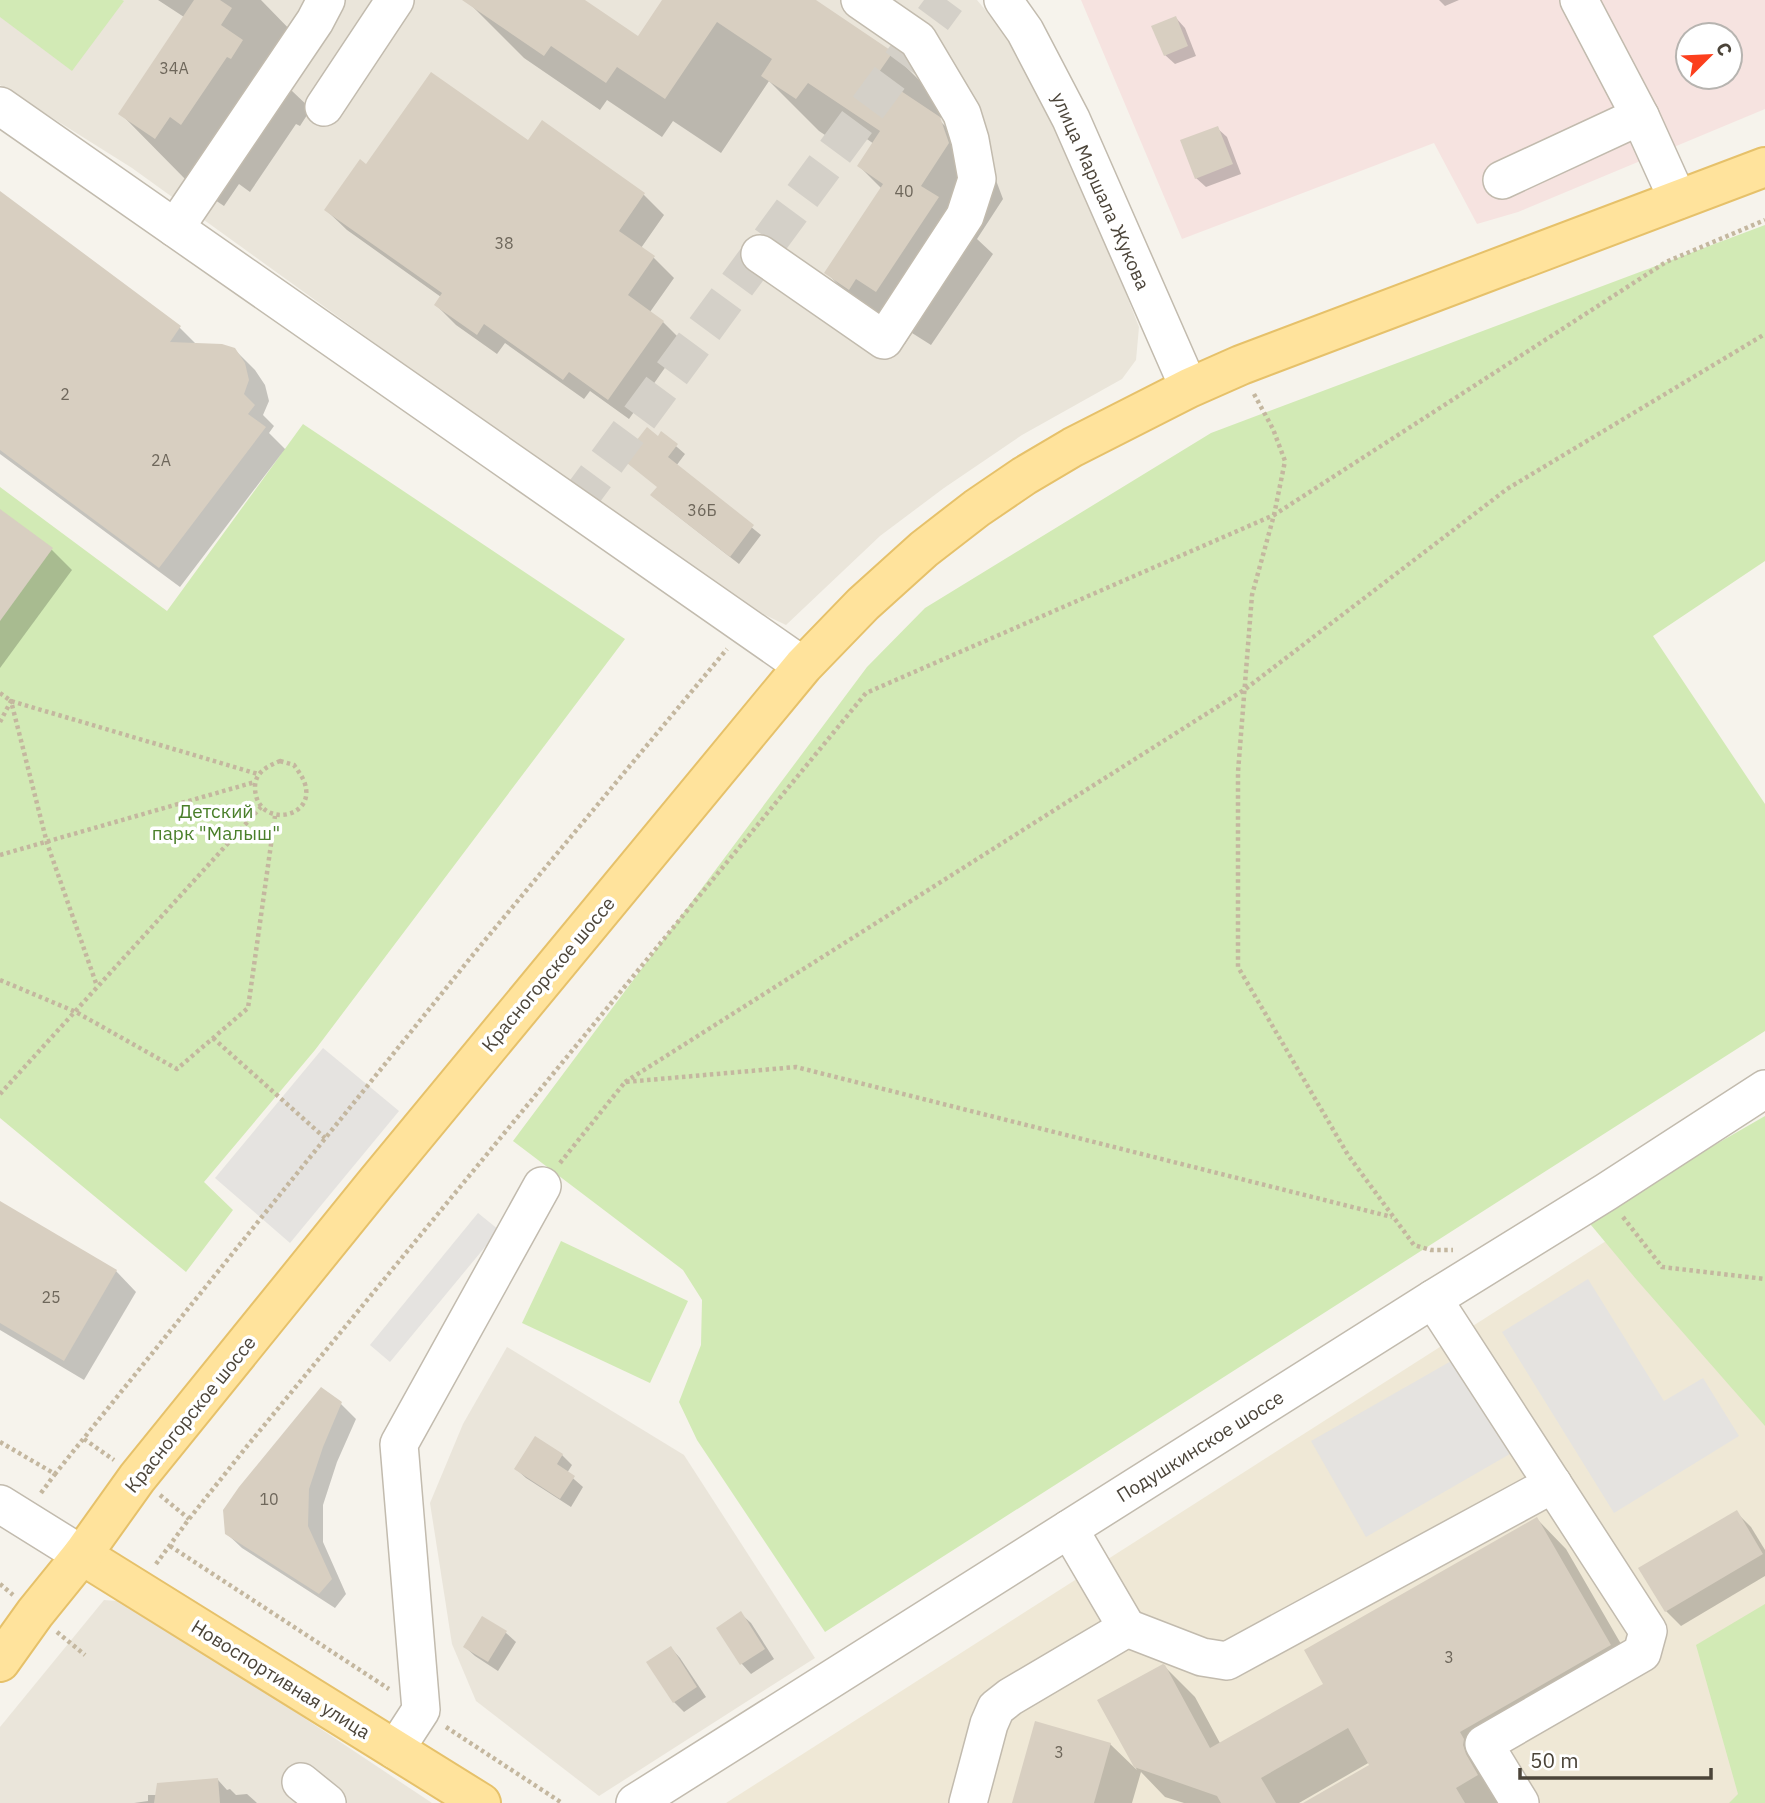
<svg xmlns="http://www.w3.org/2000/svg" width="1765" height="1803" viewBox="0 0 1765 1803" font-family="'IBM Plex Sans',sans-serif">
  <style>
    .residential { fill: #eae5da }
    .education { fill: #efe8d6 }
    .medical { fill: #f6e3e0; fill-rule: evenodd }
    .green { fill: #d2eab5 }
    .parking { fill: #e5e3e0 }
    .shadow { fill: #0003 }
    .building { fill: #d8cfc1 }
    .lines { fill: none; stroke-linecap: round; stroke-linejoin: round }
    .minor-tunnel { stroke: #d4d0c8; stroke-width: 37; stroke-dasharray: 37 18; stroke-linecap: butt }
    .minor-casing { stroke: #c2bbae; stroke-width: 40 }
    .major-casing { stroke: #e6c16a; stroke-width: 42 }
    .path { stroke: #c4b79f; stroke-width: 4.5; stroke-dasharray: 3.5 3.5; stroke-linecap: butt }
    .minor { stroke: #fff; stroke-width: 37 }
    .major { stroke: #ffe39c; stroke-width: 38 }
    .labels { text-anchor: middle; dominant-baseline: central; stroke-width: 7; stroke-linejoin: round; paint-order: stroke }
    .number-label { font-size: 16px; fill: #6e675b }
    .street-label { font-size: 19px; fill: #4b4439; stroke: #fff }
    .park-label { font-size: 19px; fill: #4a7f2a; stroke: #fff }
  </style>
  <rect width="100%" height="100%" fill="#f6f3ec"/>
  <g class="residential">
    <polygon points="0,0 977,0 1006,35 1064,136 1139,327 1136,360 1122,379 1022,435 944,488 880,536 786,625 724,595 132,168 0,85"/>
    <polygon points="507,1347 684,1455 815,1658 599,1796 476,1701 452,1644 430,1503 463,1424"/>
    <polygon points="104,1600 130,1602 432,1803 0,1803 0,1727"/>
  </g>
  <polygon class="education" points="1617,1234 1765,1411 1765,1803 726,1803"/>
  <path class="medical" d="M1081,0H1765V109L1518,212L1477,224L1434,143L1182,239ZM1688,35H1730V77H1688Z"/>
  <g class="green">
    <polygon points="0,0 122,0 124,1 72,71 0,17"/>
    <polygon points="1765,225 1765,561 1653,636 1765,804 1765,1031 825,1632 697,1440 679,1402 701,1345 702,1300 683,1270 513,1141 867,667 925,608 1211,433"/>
    <polygon points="303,424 625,639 315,1050 204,1182 233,1210 186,1272 0,1118 0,487 167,611"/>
    <polygon points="1765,1116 1765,1426 1636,1279 1586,1219"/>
    <polygon points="561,1241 688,1301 650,1383 522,1323"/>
    <polygon points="1765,1604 1765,1803 1729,1803 1738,1794 1696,1645"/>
  </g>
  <g class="parking">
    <polygon points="323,1048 399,1111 290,1243 215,1178"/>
    <polygon points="478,1213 499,1230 390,1362 370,1345"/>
    <polygon points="1588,1279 1664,1401 1703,1378 1739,1436 1614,1513 1502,1332"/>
    <polygon points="1460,1356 1515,1451 1366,1537 1311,1441"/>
  </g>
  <g class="shadow">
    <polygon points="158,0 261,0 297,37 282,60 299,78 291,90 311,109 300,126 296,124 250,192 239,184 224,206 188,182 120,113 184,17"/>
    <polygon points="471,0 582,0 639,38 664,0 813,0 892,53 947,108 939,120 994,175 1003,199 977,239 993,254 931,345 912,333 905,344 881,328 826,272 882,189 859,166 874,144 864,137 852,153 819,131 769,81 721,153 673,121 662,137 607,100 600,110 524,58 469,3"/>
    <polygon points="1439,0 1459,0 1445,6"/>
    <polygon points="1176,18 1185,28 1196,56 1175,64 1165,55"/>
    <polygon points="543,122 644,195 664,215 641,248 654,258 674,278 650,312 663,322 683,342 629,419 590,391 584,399 505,343 497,354 456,325 436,305 441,297 347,230 326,210 367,166 528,143"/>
    <polygon points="1217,128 1227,137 1241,174 1206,187 1196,178"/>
    <polygon points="0,194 180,328 197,345 234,349 255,370 265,385 269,401 263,415 274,426 269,433 285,449 180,587 0,454"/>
    <polygon points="662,434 685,454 676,466 761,535 739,564 661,503 658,488 658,438"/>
    <polygon points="0,511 52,550 72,570 0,668"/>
    <polygon points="0,1203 116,1271 136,1292 84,1380 0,1330"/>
    <polygon points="321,1389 341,1404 356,1419 337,1462 323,1505 323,1542 346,1594 335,1608 242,1548 226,1533"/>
    <polygon points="562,1455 572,1465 567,1473 583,1487 571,1507 526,1478 516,1469"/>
    <polygon points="1736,1512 1751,1527 1765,1550 1765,1576 1681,1626 1666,1611"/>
    <polygon points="1537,1519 1566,1549 1639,1675 1488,1762 1505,1803 1307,1803 1372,1766 1370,1762 1299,1803 1184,1803 1165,1797 1141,1772 1132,1803 1014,1803 1110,1744 1137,1770 1099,1701 1165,1667 1195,1697 1221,1745 1325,1685"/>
    <polygon points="741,1614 751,1623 774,1659 751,1674 742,1664 718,1629"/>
    <polygon points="483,1618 506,1633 516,1642 498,1671 475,1656 465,1647"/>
    <polygon points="671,1648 680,1658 706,1697 684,1712 674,1702"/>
    <polygon points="218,1780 227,1790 230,1789 236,1795 247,1794 257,1803 134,1803 148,1801 148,1795 157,1795"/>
  </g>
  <g class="building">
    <polygon points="194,0 220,0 232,8 221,25 243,40 231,59 227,57 181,125 170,117 155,139 118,114"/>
    <polygon points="462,0 585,0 638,36 662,0 816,0 893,52 877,75 940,117 949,143 921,186 939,197 876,292 856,279 849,290 824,273 883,184 857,166 880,131 808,83 796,99 761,76 772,59 717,22 665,99 617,67 606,83 551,46 544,56"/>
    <polygon points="1176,16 1188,46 1164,56 1151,26"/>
    <polygon points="431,72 528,140 542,120 645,193 619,231 655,256 628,295 664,321 608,400 569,372 563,380 484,324 477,335 434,305 442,293 324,210 360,159 366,164"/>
    <polygon points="1218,126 1233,164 1195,179 1180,140"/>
    <polygon points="0,191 181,326 170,342 222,344 235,348 245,363 249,380 244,394 255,405 248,414 266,427 159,568 0,450"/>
    <polygon points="647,427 658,436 661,431 678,444 668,457 754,525 730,557 650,495 657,487 622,459"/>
    <polygon points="0,509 53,548 0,621"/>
    <polygon points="0,1201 117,1270 64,1361 0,1323"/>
    <polygon points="321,1387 342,1402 323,1447 309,1489 308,1526 332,1579 319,1594 225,1534 223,1510 239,1487"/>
    <polygon points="535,1436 563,1454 557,1464 575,1476 560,1499 514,1469"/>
    <polygon points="1737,1510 1763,1554 1665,1612 1638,1568"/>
    <polygon points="1537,1517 1611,1645 1460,1732 1464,1739 1463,1745 1466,1754 1478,1775 1456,1788 1465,1803 1303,1803 1369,1765 1348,1728 1261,1778 1276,1803 1221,1803 1217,1796 1134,1767 1097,1700 1163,1664 1165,1665 1210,1748 1323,1684 1304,1650"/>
    <polygon points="741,1611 765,1649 740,1665 716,1628"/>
    <polygon points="482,1616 507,1631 488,1662 463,1647"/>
    <polygon points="671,1646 697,1687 673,1703 646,1662"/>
    <polygon points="1035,1721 1111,1743 1094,1803 1012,1803"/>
    <polygon points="218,1778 220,1803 154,1803 157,1783"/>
  </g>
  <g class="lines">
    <polyline class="minor-tunnel" points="574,506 947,0"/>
    <defs>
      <g id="minor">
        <polyline points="1003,0 1025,31 1071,119 1189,388"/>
        <polyline points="1579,0 1640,116 1678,200"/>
        <polyline points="0,106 803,666"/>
        <polyline points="324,107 395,0"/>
        <polyline points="1502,180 1640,116"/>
        <polyline points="175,228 315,21 326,0"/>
        <polyline points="760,254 884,340 965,216 977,179 970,140 962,114 918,40 860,0"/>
        <polyline points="1433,1299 1648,1631 1642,1653 1484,1744 1520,1803"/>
        <polyline points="0,1504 82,1555"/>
        <polyline points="1069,1529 1127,1628"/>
        <polyline points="395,1750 421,1710 399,1444 542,1186"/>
        <polyline points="301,1782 327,1803"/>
        <polyline points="635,1803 1433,1299 1606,1192 1765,1089"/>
        <polyline points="968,1803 989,1724 996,1708 1010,1697 1127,1628 1202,1657 1227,1661 1553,1484"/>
      </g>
      <g id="major">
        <polyline points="82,1555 481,1803"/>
        <polyline points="0,1662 35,1613 82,1555 137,1478 375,1184 803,666 863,604 924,549 977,508 1024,476 1073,447 1189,388 1241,365 1765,167"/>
      </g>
    </defs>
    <use href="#minor" class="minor-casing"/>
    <use href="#major" class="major-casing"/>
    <g class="path">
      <polyline points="1254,394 1273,429 1285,461 1274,515 1252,595 1238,772 1238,967 1348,1155 1414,1245 1431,1250 1453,1250"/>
      <polyline points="0,693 11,701 258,774"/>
      <polyline points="0,722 11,701 47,843 97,986"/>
      <path d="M280,761L294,765C298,771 303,777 305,784C316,820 255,829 255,787C255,772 268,766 280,761Z"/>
      <polyline points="0,855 255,782"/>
      <polyline points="0,980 76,1012 177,1069 248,1008 275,816"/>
      <polyline points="213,1038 325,1138"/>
      <polyline points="625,1082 1244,690 1507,489 1765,334"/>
      <polyline points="0,1094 261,807"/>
      <polyline points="560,1163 625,1082 796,1067 1392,1217"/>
      <polyline points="1623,1217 1662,1267 1765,1279"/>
      <polyline points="84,1439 114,1460"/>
      <polyline points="0,1442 55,1474 476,951 727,649"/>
      <polyline points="41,1493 55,1474"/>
      <polyline points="160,1495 189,1519"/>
      <polyline points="170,1546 389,1689"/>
      <polyline points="156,1564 189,1519 248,1445 866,693 1274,515 1666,262 1765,220"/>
      <polyline points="0,1584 13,1595"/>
      <polyline points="57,1632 85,1655"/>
      <polyline points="446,1727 562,1803"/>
    </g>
    <use href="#minor" class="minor"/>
    <use href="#major" class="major"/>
  </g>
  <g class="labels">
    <g class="number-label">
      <text x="174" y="68">34А</text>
      <text x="904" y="191">40</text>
      <text x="504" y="243">38</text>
      <text x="65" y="394">2</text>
      <text x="161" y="460">2А</text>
      <text x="702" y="510">36Б</text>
      <text x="51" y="1297">25</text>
      <text x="269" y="1499">10</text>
      <text x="1449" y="1657">3</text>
      <text x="1059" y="1752">3</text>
    </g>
    <g class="street-label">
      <text transform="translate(1101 191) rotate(66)">улица Маршала Жукова</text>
      <text transform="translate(548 974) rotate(-50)">Красногорское шоссе</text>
      <text transform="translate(190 1414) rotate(-51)">Красногорское шоссе</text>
      <text transform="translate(1200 1446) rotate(-32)">Подушкинское шоссе</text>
      <text transform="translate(281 1679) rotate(32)">Новоспортивная улица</text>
    </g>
    <g class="park-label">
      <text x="216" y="811">Детский<tspan x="216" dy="22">парк "Малыш"</tspan></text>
    </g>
  </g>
  <g transform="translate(1709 56) rotate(66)"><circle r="33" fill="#ffffff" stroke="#b7b4b0" stroke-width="2"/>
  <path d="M0-5L12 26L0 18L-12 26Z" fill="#fc3f1d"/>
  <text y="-10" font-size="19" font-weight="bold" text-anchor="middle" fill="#4b4439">С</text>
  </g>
  <path d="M1520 1768v10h191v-10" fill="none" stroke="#4b4439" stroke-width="3.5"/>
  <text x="1530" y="1768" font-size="21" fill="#4b4439" stroke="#ffffff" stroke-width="5" paint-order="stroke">50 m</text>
</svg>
